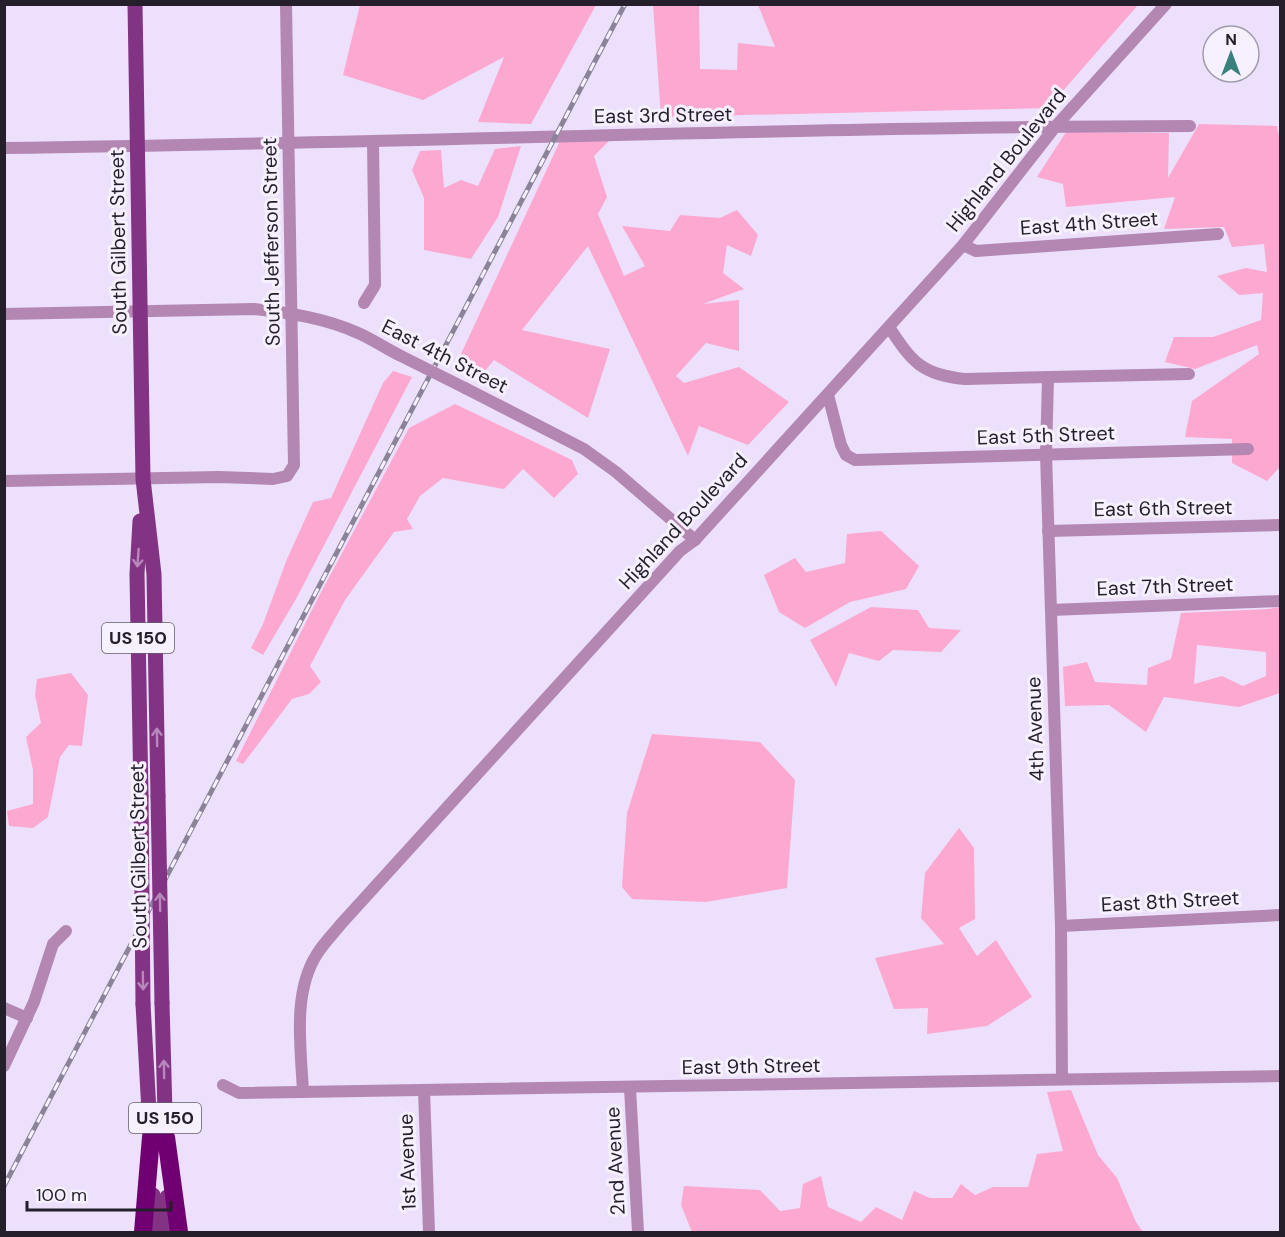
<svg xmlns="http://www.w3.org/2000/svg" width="1285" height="1237" viewBox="0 0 1285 1237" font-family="'DM Sans',sans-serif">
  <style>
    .green { fill: #fda8d0; fill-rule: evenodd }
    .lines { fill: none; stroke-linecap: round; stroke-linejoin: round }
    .minor { stroke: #b387b2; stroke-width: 12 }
    .major { stroke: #833384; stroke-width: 15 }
    .highway { stroke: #700072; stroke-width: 18 }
    .rail-casing { stroke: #8b8397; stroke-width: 5 }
    .rail { stroke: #f6f0ff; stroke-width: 3; stroke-dasharray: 9; stroke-linecap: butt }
    .minor-bridge { stroke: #b387b2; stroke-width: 12 }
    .major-bridge { stroke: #833384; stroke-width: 15 }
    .oneway { stroke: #b788bb }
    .labels { text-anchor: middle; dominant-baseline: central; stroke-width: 6; stroke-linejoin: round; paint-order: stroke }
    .shield { fill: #f6f0ff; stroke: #635e6b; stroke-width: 1.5 }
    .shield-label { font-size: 18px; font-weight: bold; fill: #241f2b }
    .street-label { font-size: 20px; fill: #241f2b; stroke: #f6f0ff }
  </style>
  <rect width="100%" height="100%" fill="#ece0fc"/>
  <g class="green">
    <polygon points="360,5 360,4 596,5 531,124 478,122 504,57 423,100 343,75"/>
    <polygon points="653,5 699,5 700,69 737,70 738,43 775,47 758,5 1138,5 1048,108 661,117"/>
    <polygon points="1199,124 1277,126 1280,141 1280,467 1267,481 1232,463 1232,439 1185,437 1192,401 1259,354 1257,345 1195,369 1165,362 1174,337 1213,337 1261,320 1263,293 1239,295 1217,276 1246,268 1267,272 1264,244 1232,247 1224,227 1164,229 1175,197 1066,207 1063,184 1037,177 1066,132 1169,133 1168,178"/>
    <polygon points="610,140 594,156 607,197 598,214 624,276 645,266 622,226 670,231 680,215 720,218 737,210 758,235 751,256 727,245 723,273 744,289 703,304 739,300 739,351 706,343 676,376 684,383 739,367 789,402 748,445 699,426 688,456 588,246 522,330 610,349 588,418 494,360 478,379 454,369 560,141"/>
    <polygon points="521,146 498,217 471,259 424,250 424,198 412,170 420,151 441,150 444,188 461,180 478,186 495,149"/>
    <polygon points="393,371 412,377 296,599 263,655 251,648 263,624 287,559 313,502 331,498 383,383"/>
    <polygon points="455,404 572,460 578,474 554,498 523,469 504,489 443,478 420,496 407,519 413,529 394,532 345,600 310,666 321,682 309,694 292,699 243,764 236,761 318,598 409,428"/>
    <polygon points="881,531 919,566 906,589 850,602 805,628 779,612 764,575 795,558 806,572 845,563 847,534"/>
    <polygon points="871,607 918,610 929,628 961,630 941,652 893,650 879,661 849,653 836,687 810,640"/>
    <path d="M1280,607V693L1239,707L1164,697L1146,732L1109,705L1065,706L1063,667L1087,662L1095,682L1147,685L1148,668L1171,659L1181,613L1268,609ZM1197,645L1266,652V676L1243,686L1222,676L1194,684Z"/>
    <polygon points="71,673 88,695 82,746 69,745 60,757 48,817 33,828 9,826 7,811 33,804 33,770 26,737 41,723 35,695 37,679"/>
    <polygon points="652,734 760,742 795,780 787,888 706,902 632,899 622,887 627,813"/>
    <polygon points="959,828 974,848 975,919 959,928 977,956 996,940 1032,997 987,1026 927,1034 928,1008 894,1009 875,958 944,944 921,918 925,873"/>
    <polygon points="1071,1090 1098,1155 1117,1178 1136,1222 1143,1232 692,1232 681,1205 684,1186 760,1190 780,1211 800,1208 803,1184 821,1176 828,1207 861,1222 876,1207 902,1220 914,1191 930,1198 952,1198 961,1184 975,1195 993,1187 1028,1187 1037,1154 1063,1151 1047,1092"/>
  </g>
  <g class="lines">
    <g class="minor">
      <path d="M4,148C400,143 795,127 1190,126"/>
      <polyline points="963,245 976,251 1218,234"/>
      <polyline points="364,303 375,285 373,142"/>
      <path d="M4,314L254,309C290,313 325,318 358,333C372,339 385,348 399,355"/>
      <path d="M889,327C912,362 922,375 965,379L1189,374"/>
      <polyline points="1048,378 1046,454 1061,926 1062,1079"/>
      <polyline points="465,388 584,449 616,472 695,540"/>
      <polyline points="828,395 841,445 846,455 855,460 1248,449"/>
      <polyline points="4,481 219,477 273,479 287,476 294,465 286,4"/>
      <polyline points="1048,531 1280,525"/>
      <polyline points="1051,610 1280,601"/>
      <polyline points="1061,926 1280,915"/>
      <polyline points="4,1008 27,1018"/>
      <polyline points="4,1066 34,1002 53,944 66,931"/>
      <polyline points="223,1085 239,1093 1280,1076"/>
      <polyline points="630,1088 638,1232"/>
      <polyline points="424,1090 429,1232"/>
      <path d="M303,1092C301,1048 292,993 317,954C324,943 333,934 341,924L680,551L695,540L963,245L1055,127L1166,4"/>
    </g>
    <g class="major">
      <polyline points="135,4 143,479 154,574 158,796"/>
      <polyline points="140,521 137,574 141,796"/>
      <polyline points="162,1003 166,1149"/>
      <polyline points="143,1004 151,1147"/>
      <polyline points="153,1195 154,1232"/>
      <polyline points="167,1197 168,1232"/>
    </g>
    <g class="highway">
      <polyline points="166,1137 179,1232"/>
      <polyline points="143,1232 151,1137"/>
    </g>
    <defs>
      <polyline id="rail" points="4,1186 625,4"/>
    </defs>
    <use href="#rail" class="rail-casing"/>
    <use href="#rail" class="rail"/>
    <polyline class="minor-bridge" points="399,355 465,388"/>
    <g class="major-bridge">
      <polyline points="141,796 143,1004"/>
      <polyline points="158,796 162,1003"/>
    </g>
  </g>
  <defs><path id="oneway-shaft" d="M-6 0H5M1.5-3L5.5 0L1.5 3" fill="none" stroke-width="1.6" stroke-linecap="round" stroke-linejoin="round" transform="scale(1.5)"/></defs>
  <g class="oneway">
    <use href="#oneway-shaft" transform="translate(138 558) rotate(94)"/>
    <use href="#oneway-shaft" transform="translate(157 737) rotate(-91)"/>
    <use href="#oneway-shaft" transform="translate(160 902) rotate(-91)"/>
    <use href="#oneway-shaft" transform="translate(143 981) rotate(89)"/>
    <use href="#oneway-shaft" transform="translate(164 1069) rotate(-91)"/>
  </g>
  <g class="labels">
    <g class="shield">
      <rect x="102" y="623" width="72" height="30" rx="4.5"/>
      <rect x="129" y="1103" width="72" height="30" rx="4.5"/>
    </g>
    <g class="shield-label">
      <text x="138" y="638">US 150</text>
      <text x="165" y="1118">US 150</text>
    </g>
    <g class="street-label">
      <text transform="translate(663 115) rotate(-1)">East 3rd Street</text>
      <text transform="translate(1006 160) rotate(-51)">Highland Boulevard</text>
      <text transform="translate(1089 223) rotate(-4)">East 4th Street</text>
      <text transform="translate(118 242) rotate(-91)">South Gilbert Street</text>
      <text transform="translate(271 242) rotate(-91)">South Jefferson Street</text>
      <text transform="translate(445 356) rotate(27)">East 4th Street</text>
      <text transform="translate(1046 435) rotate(-2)">East 5th Street</text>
      <text transform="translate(1163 508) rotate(-1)">East 6th Street</text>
      <text transform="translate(683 521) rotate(-47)">Highland Boulevard</text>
      <text transform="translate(1165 586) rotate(-2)">East 7th Street</text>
      <text transform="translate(1035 729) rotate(-92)">4th Avenue</text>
      <text transform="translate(138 856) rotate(-91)">South Gilbert Street</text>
      <text transform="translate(1170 901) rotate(-3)">East 8th Street</text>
      <text transform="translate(751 1066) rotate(-1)">East 9th Street</text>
      <text transform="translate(615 1161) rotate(-93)">2nd Avenue</text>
      <text transform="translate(407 1162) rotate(-92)">1st Avenue</text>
    </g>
  </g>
  <rect width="1285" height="1237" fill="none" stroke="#241f2b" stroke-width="12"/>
  <g transform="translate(1231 54)"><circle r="28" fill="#f6f0ff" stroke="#a29caa" stroke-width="1.5"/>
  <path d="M0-4.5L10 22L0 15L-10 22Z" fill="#38817e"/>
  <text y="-9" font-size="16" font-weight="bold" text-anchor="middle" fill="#241f2b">N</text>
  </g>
  <path d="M27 1201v9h144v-9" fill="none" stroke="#241f2b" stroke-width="3"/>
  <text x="36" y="1201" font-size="18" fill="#241f2b" stroke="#f6f0ff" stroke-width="4.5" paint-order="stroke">100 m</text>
</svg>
